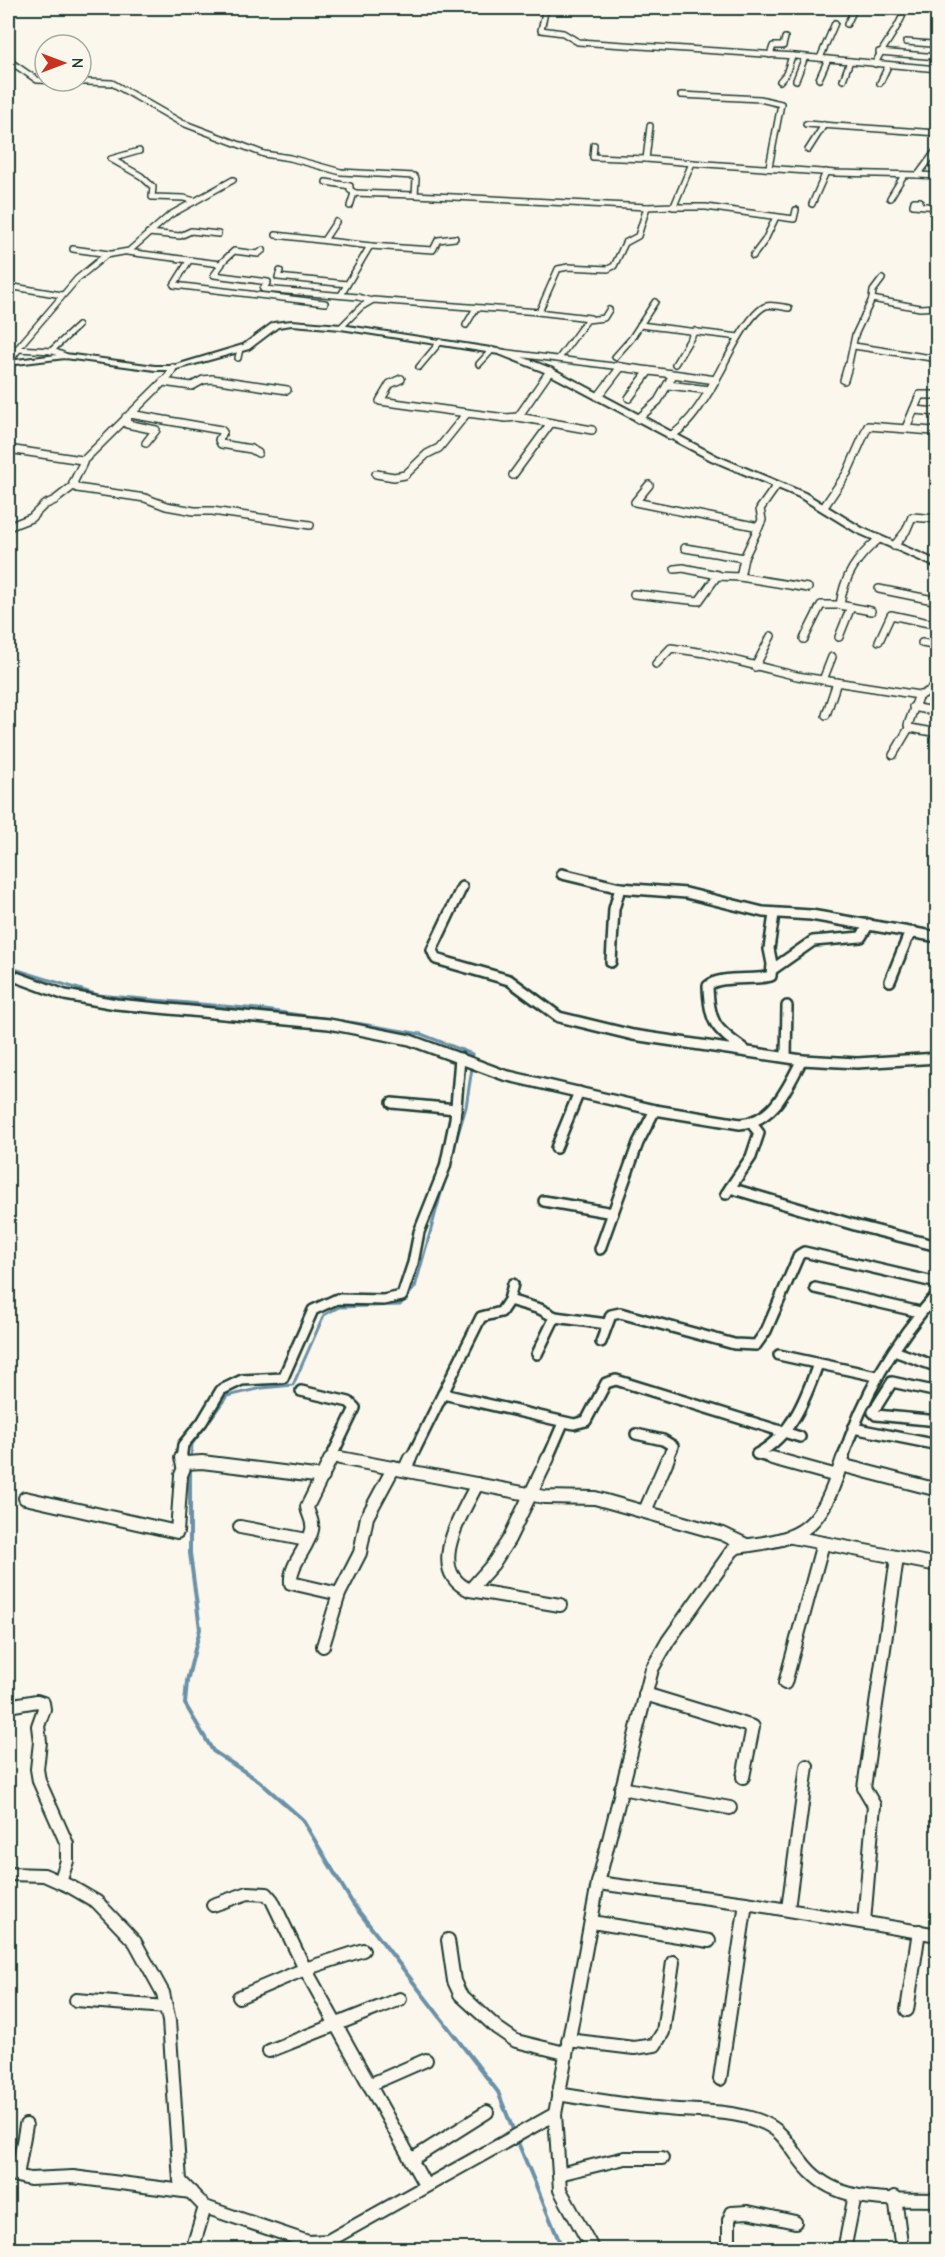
<svg xmlns="http://www.w3.org/2000/svg" width="945" height="2257" viewBox="0 0 945 2257" font-family="'Comic Neue',sans-serif">
  <style>
    .lines { fill: none; stroke-linecap: round; stroke-linejoin: round }
    .stream-far1 { stroke: #6991a8; stroke-width: 3 }
    .stream { stroke: #6991a8; stroke-width: 4 }
    .street-far3-casing { stroke: #1f3d34; stroke-width: 8 }
    .street-far2-casing { stroke: #1f3d34; stroke-width: 10 }
    .street-far1-casing { stroke: #1f3d34; stroke-width: 14 }
    .street-casing { stroke: #1f3d34; stroke-width: 16 }
    .secondary-casing { stroke: #1f3d34; stroke-width: 4 }
    .street-far3 { stroke: #fbf7ec; stroke-width: 5 }
    .street-far2 { stroke: #fbf7ec; stroke-width: 7 }
    .street-far1 { stroke: #fbf7ec; stroke-width: 9 }
    .street { stroke: #fbf7ec; stroke-width: 12 }
    .secondary { fill: #fbf7ec; fill-rule: evenodd }
  </style>
  <rect width="100%" height="100%" fill="#fbf7ec"/>
  <filter id="ink" filterUnits="userSpaceOnUse"><feTurbulence type="fractalNoise" baseFrequency=".0167" numOctaves="2"/><feDisplacementMap in="SourceGraphic" scale="12" xChannelSelector="R" yChannelSelector="G"/><feConvolveMatrix kernelMatrix="1 2 1 2 8 2 1 2 1" color-interpolation-filters="sRGB"/></filter>
  <g filter="url(#ink)">
    <g class="lines">
      <g class="stream-far1">
        <polyline points="8,967 98,995 258,1009 356,1023 421,1034 472,1054 472,1058"/>
        <polyline points="451,1157 466,1107 472,1068"/>
        <polyline points="191,1460 192,1444 227,1396 262,1388 293,1385 324,1315 339,1307 400,1305 415,1287 446,1175"/>
      </g>
      <g class="stream">
        <polyline points="190,1467 190,1553 200,1629 187,1681 185,1704 213,1751 259,1781 302,1819 353,1904 498,2092 514,2132"/>
        <polyline points="517,2140 563,2250"/>
      </g>
      <defs>
        <g id="street-far3">
          <polyline points="546,8 541,30 563,33 578,42 795,56 938,69"/>
          <path d="M858,8L904,12C897,32 883,45 875,64"/>
          <polyline points="910,8 938,10"/>
          <polyline points="847,24 852,14 851,8"/>
          <polyline points="906,42 932,44 938,42"/>
          <polyline points="879,52 938,57"/>
          <polyline points="770,55 773,46 783,46 785,38"/>
          <polyline points="820,58 835,23"/>
          <polyline points="8,60 37,80 112,83 180,122 264,154 290,158 341,172 414,176 416,179 415,195 647,207"/>
          <polyline points="819,79 828,59"/>
          <polyline points="796,80 805,57"/>
          <polyline points="843,80 850,61"/>
          <polyline points="780,81 786,74 792,56"/>
          <polyline points="880,83 888,66"/>
          <polyline points="681,95 760,99 781,104 769,167"/>
          <polyline points="806,124 938,133"/>
          <polyline points="650,126 646,159 693,163"/>
          <polyline points="594,145 593,157 646,159"/>
          <polyline points="808,150 824,125"/>
          <polyline points="139,151 111,159 141,176 153,187 152,197 184,198 195,201"/>
          <polyline points="918,175 938,176"/>
          <polyline points="326,182 350,186 350,190 355,193"/>
          <polyline points="890,198 904,175"/>
          <polyline points="920,201 914,201 913,205 938,207"/>
          <polyline points="812,204 826,172"/>
          <polyline points="350,206 354,193 414,195"/>
          <polyline points="673,207 706,207 794,219 796,210"/>
          <polyline points="148,233 180,236 191,231 218,234"/>
          <polyline points="276,235 371,246"/>
          <polyline points="324,240 336,222"/>
          <polyline points="73,249 109,254"/>
          <polyline points="127,252 220,264 234,251 258,254 263,250"/>
          <polyline points="753,256 765,240 776,217"/>
          <polyline points="189,261 174,285 325,303"/>
          <polyline points="222,264 214,275 268,282 263,289 358,297 371,301"/>
          <polyline points="280,271 278,277 347,284"/>
          <polyline points="8,286 62,295"/>
          <polyline points="341,295 370,246 433,250 438,240 455,238"/>
          <polyline points="872,299 873,291 882,279"/>
          <polyline points="537,312 590,318"/>
          <polyline points="466,325 476,308"/>
          <polyline points="640,325 739,337"/>
          <polyline points="341,327 361,307 373,300 539,312 558,269 568,267 608,269 614,266 625,243 638,236 647,207 674,206 692,163 836,173 918,175 938,148"/>
          <polyline points="854,346 938,359"/>
          <polyline points="51,351 78,326"/>
          <polyline points="501,352 621,367"/>
          <polyline points="65,356 53,351 17,349 77,279 106,255 129,251 170,215 233,180"/>
          <polyline points="615,357 631,339 655,302"/>
          <polyline points="238,358 240,349"/>
          <polyline points="559,358 587,320 604,318 609,310"/>
          <polyline points="8,364 18,350"/>
          <polyline points="479,364 492,350"/>
          <polyline points="675,364 695,331"/>
          <polyline points="419,367 440,342"/>
          <polyline points="620,368 628,368"/>
          <path d="M722,368C730,353 750,312 766,306C772,304 782,307 789,308"/>
          <polyline points="848,368 855,335 872,299 920,308 938,307"/>
        </g>
        <g id="street-far2">
          <polyline points="617,366 621,367"/>
          <polyline points="550,371 518,417 592,430"/>
          <polyline points="401,379 390,384 380,401 467,413"/>
          <polyline points="844,380 848,366"/>
          <polyline points="163,382 192,386 203,380 212,379 287,390"/>
          <polyline points="668,385 710,390"/>
          <polyline points="598,397 621,367 716,380"/>
          <polyline points="629,398 649,371"/>
          <polyline points="914,410 938,412"/>
          <polyline points="130,414 221,430 223,432 219,440 221,444 251,449 258,453"/>
          <polyline points="126,417 127,424 156,430 146,443"/>
          <polyline points="638,419 658,401 673,375"/>
          <polyline points="906,428 920,395 938,395"/>
          <path d="M670,436C692,425 711,388 723,366"/>
          <polyline points="8,449 82,460 83,463 73,483 77,488 145,498 166,506 194,511 212,511 310,525"/>
          <polyline points="83,461 169,376 173,368"/>
          <polyline points="376,474 394,477 405,475 427,454 439,448 467,413 506,418 518,417"/>
          <polyline points="513,475 551,423"/>
          <polyline points="649,485 635,502 759,527"/>
          <polyline points="824,507 847,473 868,426 933,431"/>
          <polyline points="8,527 31,518 44,505 55,500 73,486"/>
          <polyline points="894,546 906,531 912,517 938,519"/>
          <polyline points="685,548 744,558"/>
          <polyline points="675,569 683,568 718,575"/>
          <polyline points="740,577 808,588"/>
          <polyline points="879,589 938,601"/>
          <polyline points="634,594 699,601 717,576 740,577 744,558 762,520 760,509 777,485"/>
          <path d="M871,611L840,605C844,576 857,557 879,539"/>
          <polyline points="839,637 851,607"/>
          <polyline points="804,639 821,605 840,605"/>
          <polyline points="879,641 891,615 938,625"/>
          <polyline points="922,643 938,646"/>
          <polyline points="656,664 671,648 705,653 797,676 919,695"/>
          <polyline points="755,667 771,636"/>
          <polyline points="823,680 832,657"/>
          <polyline points="938,686 918,697 908,725 910,728 938,733"/>
          <polyline points="913,707 938,712"/>
          <polyline points="826,715 837,682"/>
          <polyline points="893,755 909,728"/>
        </g>
        <g id="street-far1">
          <polyline points="562,874 620,888 686,893 763,912 811,915 938,937"/>
          <polyline points="462,887 432,950 436,959 509,980 559,1017 633,1035 802,1060"/>
          <polyline points="611,962 614,909 620,888"/>
          <polyline points="773,969 813,941 861,937 869,924"/>
          <path d="M8,974L65,995L116,1004L329,1024L410,1040L504,1075L655,1110L740,1124C775,1121 787,1087 802,1060L857,1063L938,1058"/>
          <polyline points="890,981 907,939 914,932"/>
          <path d="M744,1049C715,1029 709,1022 708,986C719,975 754,981 771,976L772,964L769,949L774,914"/>
          <polyline points="786,1056 787,1006"/>
          <polyline points="392,1103 456,1109"/>
          <polyline points="556,1148 579,1092"/>
          <polyline points="730,1188 858,1226 938,1246"/>
          <polyline points="726,1194 751,1157 759,1133 752,1124"/>
          <polyline points="544,1201 613,1213"/>
          <polyline points="600,1249 638,1143 655,1110"/>
          <polyline points="815,1288 920,1312"/>
          <polyline points="509,1300 540,1309 555,1317"/>
          <polyline points="601,1342 611,1315 620,1313 734,1344 756,1345 766,1331 799,1255 804,1252 938,1283"/>
          <polyline points="894,1351 938,1367"/>
          <polyline points="537,1354 555,1317 607,1324"/>
          <polyline points="779,1355 876,1376"/>
          <polyline points="301,1391 349,1402 355,1408 330,1460"/>
          <polyline points="938,1392 892,1382 873,1412 876,1415 938,1421"/>
          <polyline points="443,1394 574,1424 586,1421 606,1383 616,1380 800,1437"/>
          <polyline points="853,1428 938,1445"/>
          <polyline points="636,1434 663,1440 673,1446 667,1460"/>
          <path d="M757,1454C792,1435 805,1400 818,1364"/>
          <polyline points="757,1454 778,1460"/>
          <polyline points="333,1457 349,1460"/>
          <polyline points="181,1460 183,1445 202,1422 221,1390 242,1380 283,1378 313,1310 337,1299 383,1300 402,1296 413,1263 419,1232 445,1167 455,1119 460,1058"/>
          <polyline points="410,1460 481,1317 501,1312 509,1300 513,1284"/>
          <polyline points="547,1460 563,1423"/>
          <path d="M842,1460C863,1396 893,1343 938,1293"/>
        </g>
        <g id="street">
          <polyline points="181,1458 183,1466"/>
          <path d="M331,1458L307,1507C308,1515 314,1521 312,1530C308,1548 289,1565 291,1583L339,1594"/>
          <polyline points="340,1458 544,1497 595,1498 723,1534 746,1545"/>
          <polyline points="772,1458 837,1476"/>
          <polyline points="841,1465 938,1490"/>
          <polyline points="405,1469 410,1458"/>
          <path d="M477,1484C463,1513 424,1571 470,1590L560,1605"/>
          <polyline points="25,1498 177,1532 181,1475 186,1463 202,1462 323,1477"/>
          <polyline points="645,1511 668,1458"/>
          <polyline points="240,1527 307,1540"/>
          <polyline points="792,1537 938,1565"/>
          <polyline points="470,1590 493,1564 509,1539 548,1458"/>
          <polyline points="323,1646 339,1594 360,1553 367,1517 394,1467"/>
          <polyline points="785,1683 823,1543"/>
          <polyline points="645,1694 753,1727 743,1777"/>
          <polyline points="8,1706 37,1701 43,1703 44,1709 38,1726 40,1742 37,1769 39,1781 67,1844 67,1861 60,1882"/>
          <polyline points="621,1788 730,1808"/>
          <path d="M8,1874L44,1875L71,1887L97,1902L135,1942L163,1993L169,2021L180,2181L205,2207L308,2242L328,2241L555,2114L598,1883L652,1669L668,1641L732,1551L737,1547C754,1544 772,1543 788,1537C822,1526 833,1489 843,1458"/>
          <polyline points="598,1883 746,1903 938,1935"/>
          <polyline points="213,1905 248,1893 267,1894 272,1900 303,1965 425,2185"/>
          <polyline points="788,1909 807,1766"/>
          <polyline points="592,1922 709,1941"/>
          <polyline points="864,1922 874,1805 864,1788 897,1558"/>
          <polyline points="448,1940 454,1981 460,1994 497,2028 516,2041 565,2053"/>
          <polyline points="239,1997 305,1969 363,1950"/>
          <polyline points="76,2000 166,2007"/>
          <polyline points="907,2010 919,1931"/>
          <polyline points="568,2040 634,2048 655,2045 663,2032 673,1962"/>
          <polyline points="269,2051 400,1999"/>
          <polyline points="720,2079 746,1903"/>
          <polyline points="369,2085 426,2060"/>
          <path d="M558,2094C594,2100 630,2106 667,2109C697,2112 728,2110 757,2120C790,2131 791,2156 815,2176C846,2204 899,2199 938,2200"/>
          <polyline points="555,2114 560,2190 593,2250"/>
          <polyline points="26,2125 17,2176 30,2179 73,2177 191,2192"/>
          <polyline points="411,2160 487,2112"/>
          <polyline points="559,2174 625,2158 662,2158"/>
          <polyline points="895,2197 902,2250"/>
          <polyline points="192,2250 205,2207"/>
          <polyline points="729,2250 729,2220 732,2213 748,2212 795,2222"/>
          <polyline points="844,2250 855,2195"/>
        </g>
        <polygon id="secondary" points="292,321 341,325 504,350 553,369 717,456 805,493 862,528 938,561 938,568 856,532 799,497 711,460 547,373 499,354 341,329 292,325 278,327 249,349 173,370 155,370 65,358 8,365 8,361 65,354 155,366 173,366 243,345 273,323"/>
      </defs>
      <use href="#street-far3" class="street-far3-casing"/>
      <use href="#street-far2" class="street-far2-casing"/>
      <use href="#street-far1" class="street-far1-casing"/>
      <use href="#street" class="street-casing"/>
      <use href="#secondary" class="secondary-casing"/>
      <use href="#street-far3" class="street-far3"/>
      <use href="#street-far2" class="street-far2"/>
      <use href="#street-far1" class="street-far1"/>
      <use href="#street" class="street"/>
      <use href="#secondary" class="secondary"/>
    </g>
  </g>
  <rect width="945" height="2257" fill="none" stroke="#fbf7ec" stroke-width="30"/>
  <rect x="15" y="15" width="915" height="2227" fill="none" stroke="#1f3d34" stroke-width="2" filter="url(#ink)"/>
  <g transform="translate(63 63) rotate(90)"><circle r="28" fill="#fbf7ec" stroke="#a3ada2" stroke-width="1.5"/>
  <path d="M0-4.5L10 22L0 15L-10 22Z" fill="#c8321e"/>
  <text y="-9" font-size="16" font-weight="bold" text-anchor="middle" fill="#1f3d34">N</text>
  </g>
</svg>
